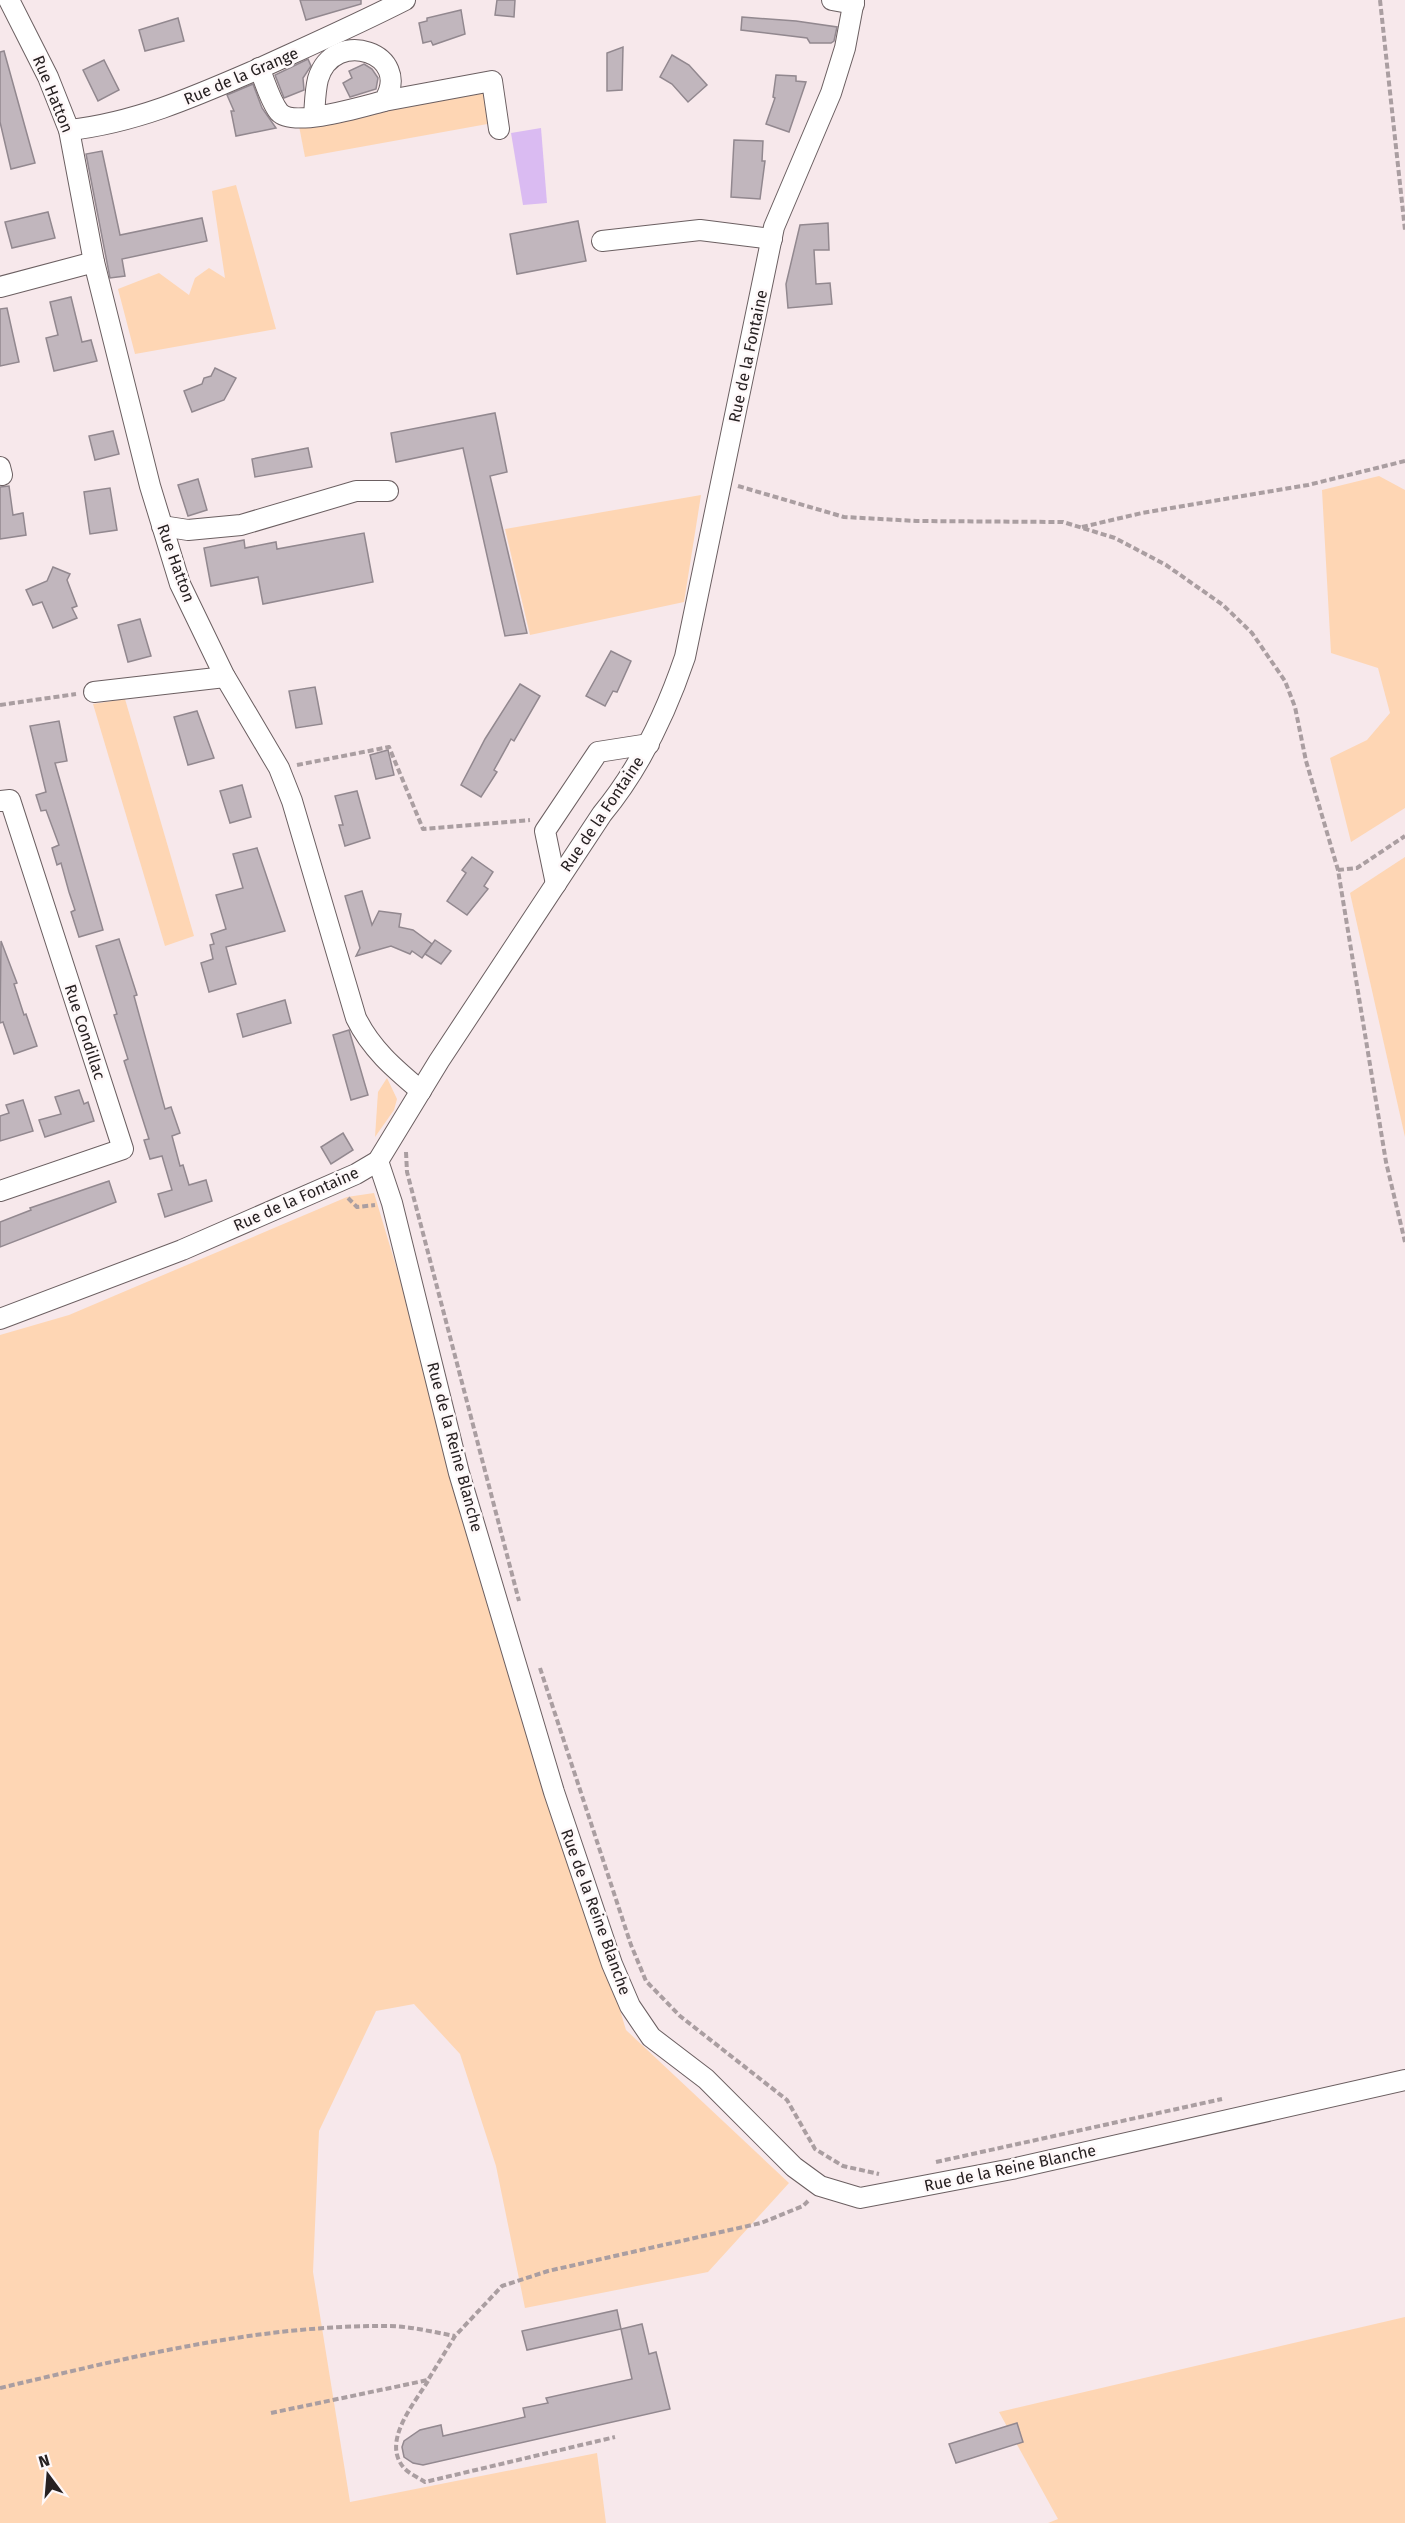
<svg xmlns="http://www.w3.org/2000/svg" width="1405" height="2523" viewBox="0 0 1405 2523" font-family="'Fira Sans',sans-serif">
  <style>
    .green { fill: #fed6b4 }
    .water { fill: #dabbf2 }
    .building { fill: #c1b6bd; stroke: #92888f; stroke-width: 1.5 }
    .lines { fill: none; stroke-linecap: round; stroke-linejoin: round }
    .minor-casing { stroke: #6b5f61; stroke-width: 22 }
    .path { stroke: #aa9ea1; stroke-width: 4; stroke-dasharray: 6 3; stroke-linecap: butt }
    .minor { stroke: #fff; stroke-width: 20 }
    .labels { text-anchor: middle; dominant-baseline: central; stroke-width: 5; stroke-linejoin: round; paint-order: stroke }
    .street-label { font-size: 16px; fill: #272122; stroke: #fef8f9 }
  </style>
  <rect width="100%" height="100%" fill="#f7e8eb"/>
  <g class="green">
    <polygon points="487,89 493,123 305,157 299,126"/>
    <polygon points="236,185 276,329 135,354 118,289 159,273 189,295 195,278 209,268 225,278 212,191"/>
    <polygon points="1379,476 1405,490 1405,808 1351,842 1330,758 1367,740 1390,713 1378,668 1331,653 1322,490"/>
    <polygon points="701,495 684,602 530,635 505,529"/>
    <polygon points="125,699 194,936 165,946 93,704"/>
    <polygon points="1405,857 1405,1137 1350,893"/>
    <polygon points="387,1078 397,1099 394,1110 375,1137 378,1092"/>
    <polygon points="374,1193 626,2030 789,2183 708,2272 525,2308 496,2166 460,2054 414,2004 376,2011 319,2131 313,2272 350,2502 597,2453 606,2523 0,2523 0,1335 69,1315 347,1197"/>
    <polygon points="1405,2317 1405,2523 1048,2523 1058,2519 999,2412"/>
  </g>
  <polygon class="water" points="541,128 547,203 523,205 511,133"/>
  <g class="building">
    <polygon points="300,0 361,0 361,4 306,20"/>
    <polygon points="497,0 515,0 514,17 495,15"/>
    <polygon points="461,10 465,34 433,45 431,41 423,43 419,23 427,21 427,18"/>
    <polygon points="742,17 796,21 837,27 834,41 831,43 810,43 807,38 741,30"/>
    <polygon points="178,18 184,41 145,51 139,30"/>
    <polygon points="623,47 622,90 607,91 607,53"/>
    <polygon points="4,51 35,163 11,169 0,122 0,52"/>
    <polygon points="672,55 689,65 707,85 688,102 672,84 660,77"/>
    <polygon points="308,59 311,66 303,78 304,90 284,98 275,75"/>
    <polygon points="104,60 119,90 98,101 83,70"/>
    <polygon points="364,64 372,69 378,78 376,89 350,97 343,83 352,78 349,71"/>
    <polygon points="776,75 796,76 796,81 806,82 789,132 766,124 775,98 773,97"/>
    <polygon points="253,84 262,108 276,128 236,136 231,111 234,111 227,95"/>
    <polygon points="734,140 763,141 762,161 765,161 760,199 731,197"/>
    <polygon points="102,151 120,235 202,218 207,241 122,259 125,276 110,278 86,154"/>
    <polygon points="48,212 55,238 12,248 5,222"/>
    <polygon points="578,221 586,261 517,274 510,234"/>
    <polygon points="828,223 829,250 814,250 816,284 830,283 832,304 788,308 786,284 800,225"/>
    <polygon points="71,297 82,342 91,340 97,361 54,371 46,338 58,335 50,302"/>
    <polygon points="7,308 19,362 0,366 0,309"/>
    <polygon points="215,368 236,378 224,400 192,412 184,391 202,384 204,378 211,376"/>
    <polygon points="495,413 507,472 490,476 527,633 505,636 463,448 396,462 391,433"/>
    <polygon points="113,431 119,454 95,460 89,436"/>
    <polygon points="308,448 312,467 255,477 252,459"/>
    <polygon points="198,479 207,510 188,516 178,485"/>
    <polygon points="9,486 13,515 23,513 26,535 0,539 0,487"/>
    <polygon points="110,488 117,530 90,534 84,492"/>
    <polygon points="364,533 373,582 263,604 258,577 211,586 204,548 244,540 245,548 276,542 277,549"/>
    <polygon points="53,567 70,574 67,580 77,606 72,608 77,618 53,628 42,602 33,605 26,590 47,581"/>
    <polygon points="140,619 151,656 128,662 118,625"/>
    <polygon points="611,651 631,661 617,692 613,691 605,706 586,696"/>
    <polygon points="520,684 540,696 514,741 511,739 494,770 497,772 481,797 461,785 485,739"/>
    <polygon points="315,687 322,724 296,728 289,691"/>
    <polygon points="197,711 214,758 188,765 174,717"/>
    <polygon points="59,721 67,761 55,763 103,930 79,937 71,912 75,910 69,892 61,863 57,865 52,848 59,845 46,810 41,811 36,795 46,792 30,726"/>
    <polygon points="388,750 394,775 376,779 370,755"/>
    <polygon points="242,785 251,817 230,823 220,791"/>
    <polygon points="357,791 370,838 345,846 339,825 343,825 335,796"/>
    <polygon points="257,848 285,931 226,947 236,984 209,992 201,963 213,959 210,945 214,944 211,934 226,929 216,895 243,888 233,854"/>
    <polygon points="472,857 493,872 484,886 488,889 467,915 447,901 466,873 462,870"/>
    <polygon points="362,891 372,925 379,911 401,914 399,927 413,930 432,944 422,958 412,951 410,954 391,946 356,956 360,948 345,896"/>
    <polygon points="119,939 137,995 134,996 165,1109 171,1107 180,1133 172,1136 180,1166 183,1165 189,1185 206,1180 212,1201 165,1217 158,1194 172,1190 162,1156 150,1159 144,1140 149,1139 124,1061 128,1059 114,1015 117,1014 96,946"/>
    <polygon points="435,940 451,951 441,964 425,954"/>
    <polygon points="1,941 17,983 14,984 24,1015 26,1014 37,1046 14,1054 3,1022 0,1023"/>
    <polygon points="285,1000 291,1023 243,1037 237,1014"/>
    <polygon points="349,1030 368,1095 351,1100 333,1035"/>
    <polygon points="79,1090 84,1104 88,1102 94,1121 45,1137 39,1120 61,1114 55,1097"/>
    <polygon points="23,1100 33,1131 0,1141 0,1116 9,1113 6,1105"/>
    <polygon points="343,1133 353,1150 331,1164 321,1147"/>
    <polygon points="109,1181 116,1202 0,1247 0,1222 31,1210 30,1208"/>
    <polygon points="617,2310 621,2329 527,2350 522,2331"/>
    <polygon points="642,2324 649,2354 656,2352 670,2409 423,2465 413,2463 404,2457 402,2447 404,2441 420,2430 441,2425 443,2436 525,2417 523,2408 548,2403 546,2398 632,2379 621,2329"/>
    <polygon points="1017,2423 1023,2442 956,2463 949,2444"/>
  </g>
  <g class="lines">
    <defs>
      <g id="minor">
        <path d="M9,0L48,77L69,130L94,262L150,486L180,584L224,675L279,768L292,801L356,1018C371,1049 395,1069 421,1091"/>
        <polyline points="832,0 854,4"/>
        <path d="M259,68C265,81 270,101 279,112C293,128 364,106 384,101C414,54 334,26 318,79C315,91 315,104 314,116"/>
        <polyline points="384,101 492,81 499,129"/>
        <path d="M69,130C135,123 196,96 256,70C306,47 356,25 405,0"/>
        <polyline points="602,241 700,230 772,239"/>
        <polyline points="0,287 94,262"/>
        <polyline points="0,467 2,475"/>
        <polyline points="162,526 188,530 241,525 356,491 388,491"/>
        <polyline points="94,692 225,677"/>
        <polyline points="0,801 10,800 123,1149 0,1191"/>
        <polyline points="556,884 545,831 598,752 649,744"/>
        <polyline points="378,1161 392,1203 459,1473 554,1792 612,1964 630,2006 651,2037 706,2079 794,2167 820,2186 860,2198 1012,2169 1405,2080"/>
        <path d="M0,1319L182,1250L356,1174L378,1161L439,1061L602,814C640,768 666,713 685,657L774,227L831,93L845,48L854,0"/>
      </g>
    </defs>
    <use href="#minor" class="minor-casing"/>
    <g class="path">
      <polyline points="1380,0 1405,230"/>
      <polyline points="738,486 844,517 916,521 1063,522 1115,538 1166,565 1223,605 1252,633 1285,681 1295,707 1306,761 1338,870 1386,1162 1405,1242"/>
      <polyline points="1082,527 1142,513 1308,485 1405,461"/>
      <polyline points="0,705 76,694"/>
      <polyline points="297,765 389,747 423,829 530,820"/>
      <polyline points="1338,870 1357,868 1405,836"/>
      <polyline points="406,1152 407,1172 519,1601"/>
      <polyline points="348,1198 357,1207 375,1205"/>
      <polyline points="540,1668 631,1945 646,1981 680,2016 787,2100 815,2149 843,2166 879,2174"/>
      <polyline points="936,2162 1222,2099"/>
      <path d="M428,2381C414,2404 380,2443 405,2469C410,2474 419,2478 425,2482L615,2437"/>
      <path d="M0,2388C128,2358 255,2325 387,2326C409,2326 433,2332 455,2336"/>
      <polyline points="271,2413 428,2380 455,2336 502,2286 548,2271 761,2223 803,2206 808,2201"/>
    </g>
    <use href="#minor" class="minor"/>
  </g>
  <g class="labels">
    <g class="street-label">
      <text transform="translate(241 76) rotate(-23)">Rue de la Grange</text>
      <text transform="translate(53 94) rotate(68)">Rue Hatton</text>
      <text transform="translate(748 356) rotate(-78)">Rue de la Fontaine</text>
      <text transform="translate(176 563) rotate(70)">Rue Hatton</text>
      <text transform="translate(602 814) rotate(-56)">Rue de la Fontaine</text>
      <text transform="translate(85 1032) rotate(72)">Rue Condillac</text>
      <text transform="translate(296 1199) rotate(-24)">Rue de la Fontaine</text>
      <text transform="translate(455 1447) rotate(75)">Rue de la Reine Blanche</text>
      <text transform="translate(596 1912) rotate(70)">Rue de la Reine Blanche</text>
      <text transform="translate(1010 2168) rotate(-12)">Rue de la Reine Blanche</text>
    </g>
  </g>
  <g transform="translate(48 2475) rotate(344)" stroke="#fef8f9" stroke-width="4.5" paint-order="stroke">
  <path d="M0-4.5L10 22L0 15L-10 22Z" fill="#272122"/>
  <text y="-9" font-size="16" font-weight="bold" text-anchor="middle" fill="#272122">N</text>
  </g>
</svg>
